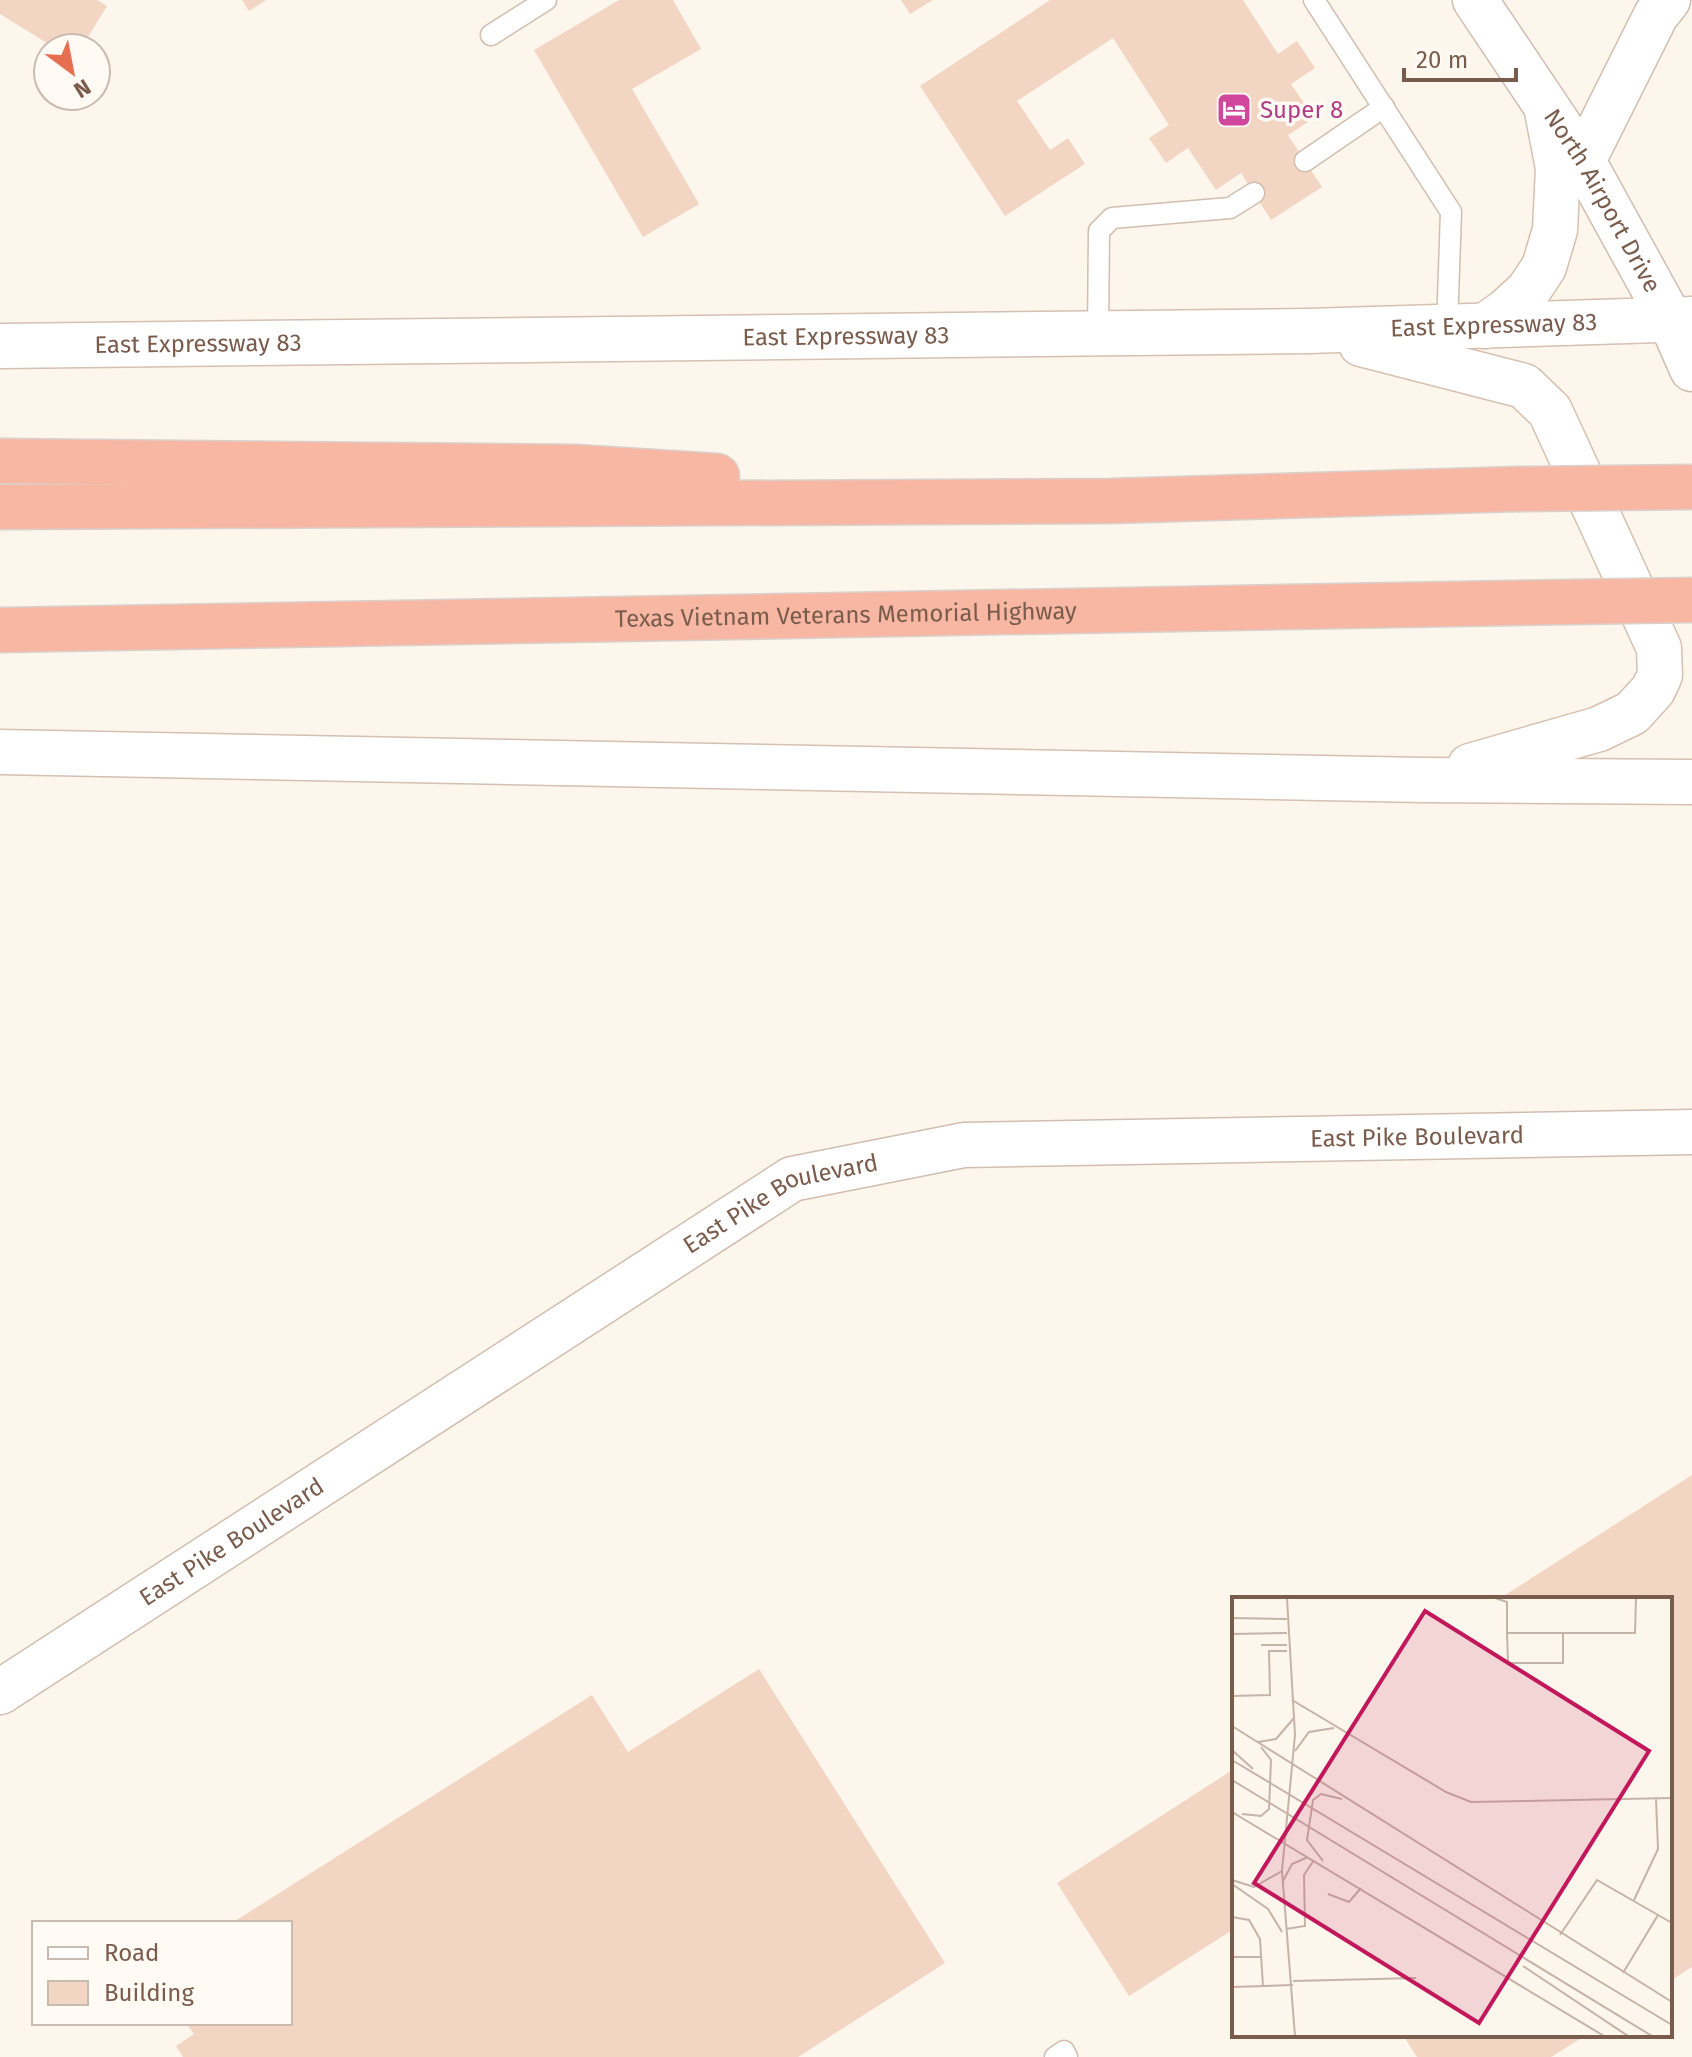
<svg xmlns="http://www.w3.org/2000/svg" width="1692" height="2057" viewBox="0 0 1692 2057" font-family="'Fira Sans',sans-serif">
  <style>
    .building { fill: #f3d5c3 }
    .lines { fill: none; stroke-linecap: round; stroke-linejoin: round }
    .service-casing { stroke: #d1beb0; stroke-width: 23 }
    .tertiary-casing { stroke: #d1beb0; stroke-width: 47 }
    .secondary-casing { stroke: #d6c0b0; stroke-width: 47 }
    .motorway-casing { stroke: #dad1cd; stroke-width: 47 }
    .service { stroke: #fff; stroke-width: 20 }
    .tertiary { stroke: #fff; stroke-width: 44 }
    .secondary { stroke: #fff; stroke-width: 44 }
    .motorway { stroke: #f7b7a3; stroke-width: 44 }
    .motorway-bridge-casing { stroke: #dad1cd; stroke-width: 47; stroke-linecap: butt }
    .motorway-bridge { stroke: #f7b7a3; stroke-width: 44 }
    .labels { text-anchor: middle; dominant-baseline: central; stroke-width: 7; stroke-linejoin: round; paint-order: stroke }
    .hotel-label { font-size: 24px; fill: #b23c85; stroke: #fffaf3; text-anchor: start }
    .street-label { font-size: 24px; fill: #7a5c4d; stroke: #fffaf3 }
    .inset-road { fill: none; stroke: #c5b3a7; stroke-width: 2 }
    .view { fill: #c2185b; fill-opacity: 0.15; stroke: #c2185b; stroke-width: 4 }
    .inset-edge { fill: none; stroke: #7a5c4d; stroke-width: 4 }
  </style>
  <rect width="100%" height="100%" fill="#fdf6ec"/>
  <g class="building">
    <polygon points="0,0 97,0 107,6 81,48 55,48 0,14"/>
    <polygon points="242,0 266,0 249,11"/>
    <polygon points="619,0 673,0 701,49 632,89 699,204 643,237 534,50"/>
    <polygon points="901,0 933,0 910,14"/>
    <polygon points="1050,0 1243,0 1278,54 1297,41 1315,68 1291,84 1314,118 1288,135 1322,187 1271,220 1241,173 1216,190 1188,148 1166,163 1149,138 1169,125 1113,38 1017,101 1050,150 1068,138 1085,164 1005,216 920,86"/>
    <polygon points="1692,1475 1692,1967 1670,1981 1670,1599 1499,1599"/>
    <polygon points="759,1669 945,1963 798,2057 183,2057 176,2046 194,2034 186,2023 290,2023 290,1923 232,1923 592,1695 628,1752"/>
    <polygon points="1234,1769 1234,1929 1129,1996 1057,1883"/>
    <polygon points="1403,2035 1586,2035 1551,2057 1417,2057"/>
  </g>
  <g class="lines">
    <defs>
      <g id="service">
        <polyline points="1314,0 1451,212 1447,327"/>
        <polyline points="491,35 546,0"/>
        <polyline points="1305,161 1384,107"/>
        <polyline points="1098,333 1099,231 1112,218 1230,208 1254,193"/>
        <polyline points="1055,2057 1064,2051 1067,2057"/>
      </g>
      <g id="tertiary">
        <path id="s1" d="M1475,0L1583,161L1670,319L1692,369"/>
        <polyline points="1583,161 1656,15 1668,0"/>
        <path id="s2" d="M0,1692L792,1179L964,1145L1692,1132"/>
      </g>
      <g id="secondary">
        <polyline points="1485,326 1506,311 1528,291 1544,267 1555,230 1558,168 1546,106"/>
        <polyline points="1361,344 1524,386 1550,411 1659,648 1660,675 1653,690 1632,713 1599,729 1470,766"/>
        <path id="s3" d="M0,346L1308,331L1692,319"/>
        <polyline points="0,752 1423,780 1692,782"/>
      </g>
      <g id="motorway">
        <polyline points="0,461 575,467 717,476"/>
        <polyline points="0,507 1110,501 1518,489"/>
        <path id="s4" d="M0,630L1571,602"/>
      </g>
    </defs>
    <use href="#service" class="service-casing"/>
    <use href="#tertiary" class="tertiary-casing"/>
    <use href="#secondary" class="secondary-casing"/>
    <use href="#motorway" class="motorway-casing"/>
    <use href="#service" class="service"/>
    <use href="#tertiary" class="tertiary"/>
    <use href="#secondary" class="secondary"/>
    <use href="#motorway" class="motorway"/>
    <defs>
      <g id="motorway-bridge">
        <polyline points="1518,489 1692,487"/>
        <polyline points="1571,602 1692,600"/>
      </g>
    </defs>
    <use href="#motorway-bridge" class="motorway-bridge-casing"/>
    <use href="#motorway-bridge" class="motorway-bridge"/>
  </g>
  <defs>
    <symbol id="hotel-square" viewBox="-11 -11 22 22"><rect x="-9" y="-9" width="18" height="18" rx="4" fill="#d1479c" stroke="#fffaf3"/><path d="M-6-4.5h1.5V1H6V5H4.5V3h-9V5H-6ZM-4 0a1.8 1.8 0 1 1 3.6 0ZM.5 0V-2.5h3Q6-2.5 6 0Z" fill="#fff"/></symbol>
  </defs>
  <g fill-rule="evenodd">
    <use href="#hotel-square" x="1214" y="90" width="40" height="40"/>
  </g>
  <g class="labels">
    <g class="hotel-label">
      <text x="1260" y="110">Super 8</text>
    </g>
    <g class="street-label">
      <text stroke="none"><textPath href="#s1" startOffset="238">North Airport Drive</textPath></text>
      <text stroke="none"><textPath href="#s3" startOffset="1494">East Expressway 83</textPath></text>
      <text stroke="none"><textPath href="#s3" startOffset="846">East Expressway 83</textPath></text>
      <text stroke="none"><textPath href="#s3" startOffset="198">East Expressway 83</textPath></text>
      <text stroke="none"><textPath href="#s4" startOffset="846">Texas Vietnam Veterans Memorial Highway</textPath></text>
      <text stroke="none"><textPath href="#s2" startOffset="1572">East Pike Boulevard</textPath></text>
      <text stroke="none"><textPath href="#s2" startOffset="924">East Pike Boulevard</textPath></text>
      <text stroke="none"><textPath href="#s2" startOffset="276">East Pike Boulevard</textPath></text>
    </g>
  </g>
  <g transform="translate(1232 1597)">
    <rect width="440" height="440" fill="#fdf6ec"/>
    <path class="inset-road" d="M55,1L63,138L50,274L63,439M263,1L275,5V36L276,66H331V36H275M0,21L55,22M331,36H403L404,1M0,37L55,36M29,48H55M0,99L38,98L37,54H55M60,103L214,195L239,205L440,201M0,129L440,405M26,145L44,142L62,121M0,153L21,172M63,154L77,135L102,131M0,163L440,428M0,183L420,439M0,215L372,439M10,217L29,219L37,212L39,163L29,150M91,264L75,243L81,203L89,197L110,202M0,283L22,290L50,274M51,284L60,267L76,260M0,287L36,312L50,335M96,297L117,305L129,291M402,303L426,252L424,202M0,320L17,323L28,342L31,389M54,332L73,329L72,278L82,263M328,338L365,283L440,326M0,360H30M291,369L396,439M391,376L426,318M61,384L184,381M0,390L61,388"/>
    <path class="view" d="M193,14L417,154L247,426L22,286Z"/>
    <rect width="440" height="440" class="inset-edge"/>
  </g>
  <rect x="32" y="1921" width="260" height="104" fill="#fffaf3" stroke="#cabbb1" stroke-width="2"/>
  <rect x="48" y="1947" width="40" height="12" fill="#ffffff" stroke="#cabbb1" stroke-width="2"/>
  <text x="104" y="1961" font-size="24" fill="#7a5c4d">Road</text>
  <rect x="48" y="1981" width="40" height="24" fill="#f3d5c3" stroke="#cabbb1" stroke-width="2"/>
  <text x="104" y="2001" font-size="24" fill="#7a5c4d">Building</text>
  <g transform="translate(72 72) rotate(148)"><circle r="38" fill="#fffaf3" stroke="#cabbb1" stroke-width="2"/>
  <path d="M0-6L14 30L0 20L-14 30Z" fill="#e76f51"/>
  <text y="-12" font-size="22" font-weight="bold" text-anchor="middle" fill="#7a5c4d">N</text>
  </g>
  <path d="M1404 68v12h112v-12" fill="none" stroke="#7a5c4d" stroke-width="4"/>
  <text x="1416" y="68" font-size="24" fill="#7a5c4d" stroke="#fffaf3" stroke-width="6" paint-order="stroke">20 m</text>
</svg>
